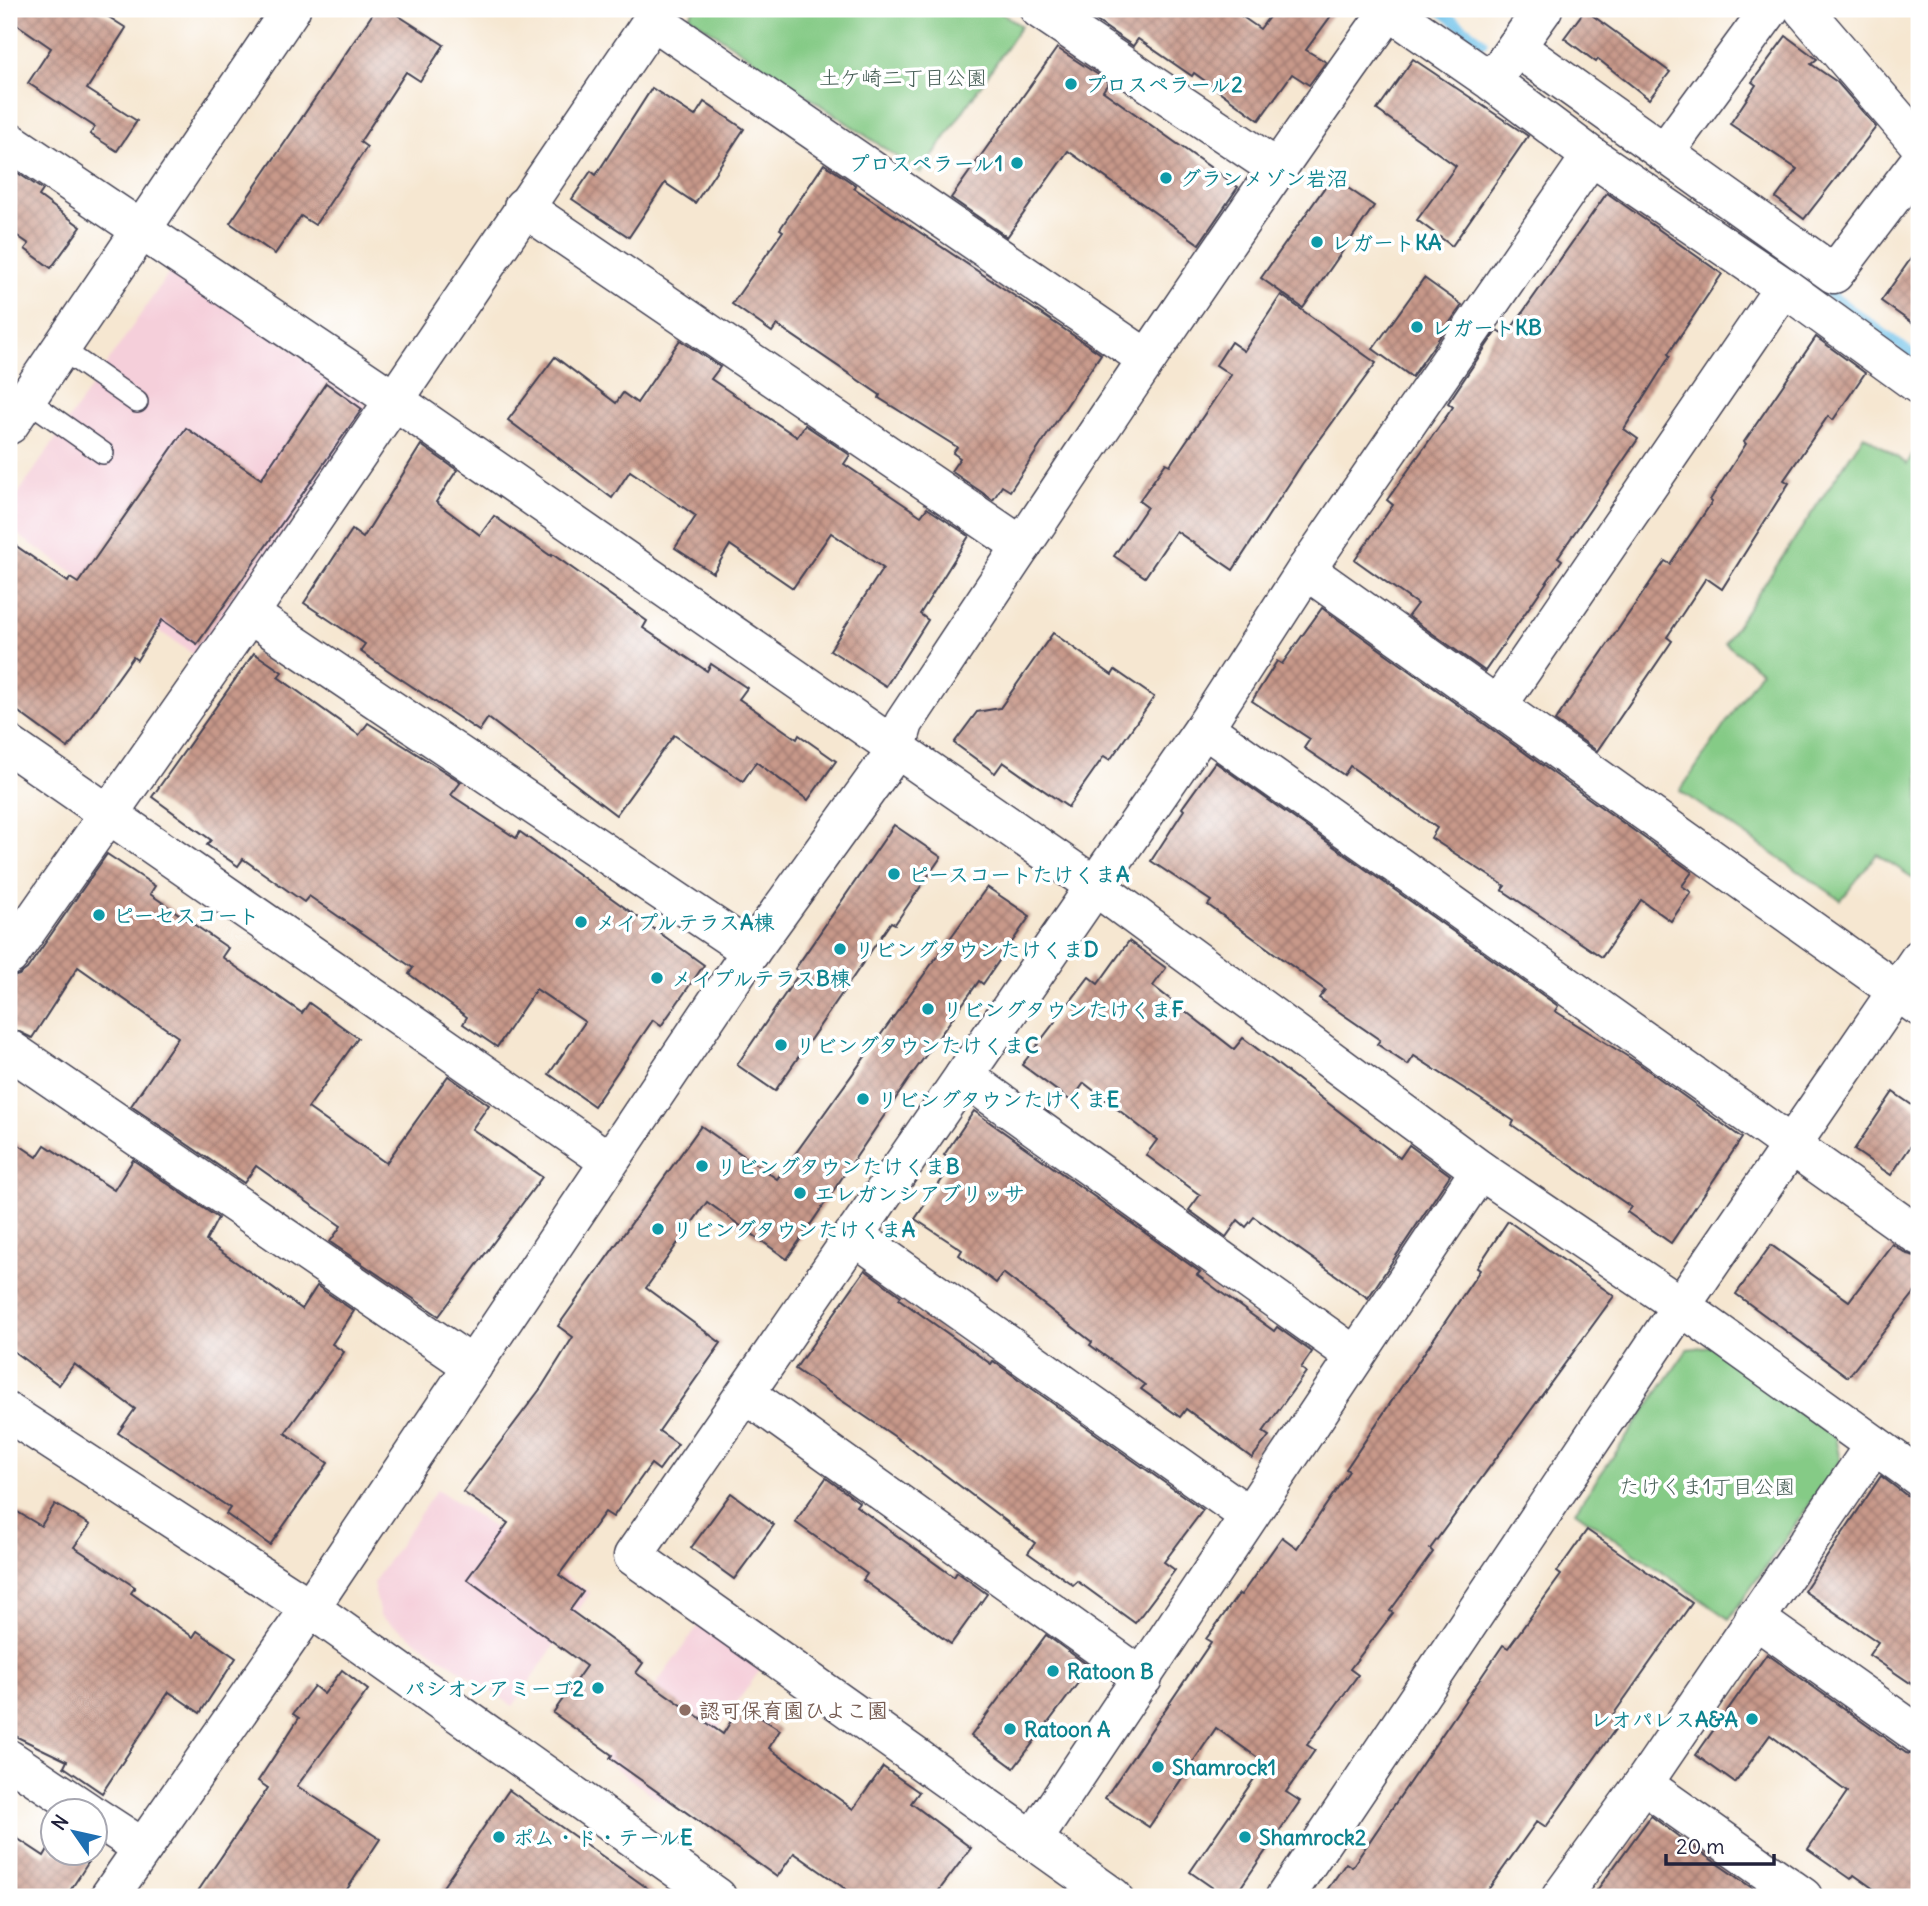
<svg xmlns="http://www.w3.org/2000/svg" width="1928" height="1906" viewBox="0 0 1928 1906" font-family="Delius,'Klee One',sans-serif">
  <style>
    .built { fill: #f5cfda }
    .green { fill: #85cb86; stroke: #547660; stroke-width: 2 }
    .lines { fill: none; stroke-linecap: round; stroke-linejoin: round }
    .stream { stroke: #6dc1e9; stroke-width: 10 }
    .building { fill: url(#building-cross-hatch) }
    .service-casing { stroke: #424052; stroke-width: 24 }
    .minor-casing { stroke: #424052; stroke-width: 41 }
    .tertiary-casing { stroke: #424052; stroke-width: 41 }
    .service { stroke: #fff; stroke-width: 21 }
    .minor { stroke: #fff; stroke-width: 38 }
    .tertiary { stroke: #fff; stroke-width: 38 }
    .culture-dot { fill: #0f9aa8; stroke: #fff; stroke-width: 2.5 }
    .education-dot { fill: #8d6e63; stroke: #fff; stroke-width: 2.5 }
    .labels { text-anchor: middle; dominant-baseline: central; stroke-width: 7; stroke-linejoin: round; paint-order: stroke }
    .park-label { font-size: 21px; fill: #455d55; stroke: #fff }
    .culture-label { font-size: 21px; font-weight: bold; fill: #0d838f; stroke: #fff; text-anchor: start }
    .education-label { font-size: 21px; font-weight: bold; fill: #785e54; stroke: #fff; text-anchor: start }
  </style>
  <defs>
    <pattern id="building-cross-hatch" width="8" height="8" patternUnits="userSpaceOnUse" patternTransform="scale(1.75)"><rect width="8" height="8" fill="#c8998a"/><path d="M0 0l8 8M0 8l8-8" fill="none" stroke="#a27c72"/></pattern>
  </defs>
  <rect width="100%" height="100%" fill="#fff"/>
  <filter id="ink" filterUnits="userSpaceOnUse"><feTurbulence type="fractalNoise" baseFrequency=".0143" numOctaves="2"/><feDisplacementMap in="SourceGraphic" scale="14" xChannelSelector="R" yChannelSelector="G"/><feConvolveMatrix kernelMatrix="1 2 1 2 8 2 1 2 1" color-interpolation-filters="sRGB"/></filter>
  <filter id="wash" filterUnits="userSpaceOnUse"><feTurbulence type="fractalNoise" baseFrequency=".00686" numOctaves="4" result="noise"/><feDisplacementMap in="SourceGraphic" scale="28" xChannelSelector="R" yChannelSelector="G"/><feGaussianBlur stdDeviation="1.57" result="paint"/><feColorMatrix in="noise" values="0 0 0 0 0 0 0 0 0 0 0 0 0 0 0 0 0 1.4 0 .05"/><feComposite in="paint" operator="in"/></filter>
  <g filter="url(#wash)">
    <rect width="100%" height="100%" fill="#f6e7d1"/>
    <g class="built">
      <polygon points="173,267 364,398 368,413 199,658 9,529 9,507"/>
      <polygon points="437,1489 590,1593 513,1706 380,1616 373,1583"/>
      <polygon points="705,1616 767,1660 665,1804 603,1759"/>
    </g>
    <g class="green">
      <polygon points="694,9 995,9 1021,26 921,173 689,16"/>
      <polygon points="1864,435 1907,464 1919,444 1919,882 1877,854 1841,900 1680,791 1761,671 1725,643"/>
      <polygon points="1718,1345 1834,1431 1840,1461 1729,1619 1575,1511 1688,1349"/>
    </g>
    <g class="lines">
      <g class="stream">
        <polyline points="1438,9 1483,42"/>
        <polyline points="1813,282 1919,359"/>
      </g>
    </g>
    <g id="blocks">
      <g class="building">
        <polygon points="9,9 96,9 126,28 87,89 137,121 117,151 90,134 95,127 28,83 51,48 9,19"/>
        <polygon points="376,9 388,9 444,45 420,81 406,72 360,142 367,147 315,225 301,216 275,254 230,223"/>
        <polygon points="1083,9 1231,9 1260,29 1275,9 1336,9 1306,50 1326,62 1309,85 1292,74 1259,120 1194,73 1192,76 1138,39 1133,46 1082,11"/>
        <polygon points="1585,10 1670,72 1649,99 1598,59 1596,62 1564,38"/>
        <polygon points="1786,36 1817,59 1811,64 1837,82 1876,127 1804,219 1776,198 1797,169 1730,124 1756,85 1752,82"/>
        <polygon points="1057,48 1109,82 1103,91 1238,187 1199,244 1068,151 1007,237 951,198"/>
        <polygon points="1413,59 1528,136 1452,246 1417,220 1456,166 1377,110"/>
        <polygon points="652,88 695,116 704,102 744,129 695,203 665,183 629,237 572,199 591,171 596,175"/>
        <polygon points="824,164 855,185 854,188 1101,354 1010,491 1002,486 993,500 951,471 960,458 953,453 957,447 879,398 880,395 777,325 772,332 732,304 783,231 780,229"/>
        <polygon points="9,167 43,190 39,196 81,227 51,268 25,249 29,244 13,233 9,240"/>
        <polygon points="1332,177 1374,206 1303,308 1261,278"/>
        <polygon points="1607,193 1722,274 1668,354 1670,356 1624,429 1638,439 1558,557 1562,560 1485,671 1408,616 1417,604 1355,560 1393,505 1387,500 1453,407 1448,403 1497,330 1506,336"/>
        <polygon points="1919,247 1919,328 1881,301"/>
        <polygon points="1424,278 1462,305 1412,377 1373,349"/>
        <polygon points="1281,295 1376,363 1302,464 1233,570 1176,531 1145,577 1114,556 1147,507 1139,501 1166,463 1170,465 1231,375 1216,365 1231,342 1244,351"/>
        <polygon points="1816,337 1865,373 1833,420 1828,416 1784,480 1789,483 1722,589 1706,578 1667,637 1672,641 1597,751 1555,721 1665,561 1670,564 1712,502 1710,500 1746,444 1744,442"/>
        <polygon points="680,340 720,367 711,379 797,437 805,425 850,455 844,464 921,516 927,508 969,536 920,614 928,620 886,686 830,650 883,568 831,533 793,588 730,545 713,573 675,548 696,516 630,471 612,498 508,420 555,357 616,403 623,393 637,403"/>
        <polygon points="326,383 362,409 197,644 162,620 137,660 133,657 68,748 9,705 9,541 68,582 70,578 78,583 186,428 261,479"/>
        <polygon points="421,445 457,470 436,502 480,535 494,516 551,556 552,554 647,621 643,628 707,671 711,664 747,688 739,699 797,739 799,735 836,761 808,800 756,762 743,781 674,735 616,815 488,718 479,731 392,673 360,651 365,644 304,603 352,530 363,538"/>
        <polygon points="1322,608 1692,872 1682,886 1691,892 1671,921 1641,900 1602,957 1502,890 1505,886 1431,838 1437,828 1350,766 1344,775 1304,748 1310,739 1252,701 1277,661 1282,664"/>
        <polygon points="1053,633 1112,675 1115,670 1154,697 1110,760 1104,756 1068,807 1003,762 995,773 954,743 977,712 1000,708"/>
        <polygon points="254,653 282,672 278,677 359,735 368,723 461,782 451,795 516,838 520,832 704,965 661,1026 653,1020 594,1106 549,1074 585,1022 536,989 497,1047 463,1024 467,1017 409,974 413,968 309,896 304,902 243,859 238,866 207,845 211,840 152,797"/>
        <polygon points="1215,762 1558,1006 1555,1011 1638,1063 1742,1138 1671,1243 1627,1212 1631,1207 1512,1125 1514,1121 1414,1056 1408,1065 1377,1044 1380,1040 1319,998 1325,990 1208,905 1211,901 1151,861 1184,810 1182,808"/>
        <polygon points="894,825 941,857 895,924 891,922 775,1091 737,1065 800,972 795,969"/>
        <polygon points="107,854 155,886 150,894 228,948 222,957 302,1013 309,1003 358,1038 308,1108 386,1163 448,1076 489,1105 472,1129 542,1177 439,1316 330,1242 341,1226 256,1166 244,1183 131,1106 178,1037 78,967 32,1038 9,1027 9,978 19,975 27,969"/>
        <polygon points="987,887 1030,916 983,984 979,981 911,1076 787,1259 707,1202 646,1288 721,1343 659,1431 678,1444 659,1470 651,1464 613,1517 605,1512 559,1575 583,1592 570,1610 643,1663 636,1673 723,1734 741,1705 780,1730 769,1748 853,1809 883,1767 919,1792 911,1803 971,1848 934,1897 857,1897 794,1853 777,1877 610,1758 612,1755 553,1713 586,1666 467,1579 508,1523 463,1492 541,1388 573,1337 558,1326 701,1126 777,1179"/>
        <polygon points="1129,941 1166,968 1153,986 1234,1049 1243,1038 1400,1158 1409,1145 1450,1175 1368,1298 1254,1217 1246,1227 1238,1220 1226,1237 1189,1210 1200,1195 1146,1155 1157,1140 1084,1083 1071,1101 1022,1065 1089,977 1098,984"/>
        <polygon points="1893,1092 1919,1110 1919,1134 1891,1175 1854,1150"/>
        <polygon points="974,1111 1200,1272 1197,1275 1274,1331 1277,1327 1312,1352 1301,1368 1306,1372 1263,1432 1269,1436 1252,1458 1186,1409 1180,1417 1141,1389 1145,1385 1090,1345 1092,1342 1003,1273 996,1283 959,1255 962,1250 915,1219 954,1162 944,1155"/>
        <polygon points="9,1138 37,1157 45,1145 114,1190 133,1160 218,1218 206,1241 302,1309 317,1286 354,1311 332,1344 344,1352 285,1433 328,1463 270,1545 226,1514 230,1508 118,1433 135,1409 74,1364 59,1385 9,1348"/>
        <polygon points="1508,1221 1614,1296 1430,1549 1433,1552 1390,1611 1393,1613 1350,1669 1358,1675 1307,1745 1315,1750 1286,1792 1300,1801 1234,1897 1226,1897 1190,1872 1265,1763 1216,1728 1149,1827 1105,1798 1211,1642 1206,1639 1239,1594 1241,1595 1282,1537 1297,1548 1349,1471 1346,1469 1480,1270 1477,1268"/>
        <polygon points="1892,1244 1907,1254 1919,1257 1919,1287 1848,1377 1736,1294 1771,1245 1849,1301"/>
        <polygon points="865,1270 901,1296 899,1299 991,1364 993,1361 1203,1510 1164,1562 1175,1570 1135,1623 1077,1581 1073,1585 1028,1553 1035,1543 894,1436 795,1369"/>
        <polygon points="1881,1476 1906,1495 1919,1498 1919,1689 1869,1655 1878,1642 1804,1591"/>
        <polygon points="826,1478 859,1502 856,1506 954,1577 957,1572 987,1594 951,1644 863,1580 867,1574 795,1522"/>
        <polygon points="731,1493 774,1525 734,1579 691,1548"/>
        <polygon points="55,1504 90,1525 74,1547 135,1587 131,1593 193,1637 197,1631 236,1658 200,1713 169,1692 102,1793 64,1767 67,1761 9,1733 9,1507 41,1526"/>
        <polygon points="1587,1530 1692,1603 1613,1715 1621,1721 1546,1827 1537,1821 1483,1897 1322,1897 1346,1863 1352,1867 1503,1645 1508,1648 1561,1575 1557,1572"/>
        <polygon points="1046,1635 1090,1667 1014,1768 971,1736"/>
        <polygon points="1767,1654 1906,1753 1919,1756 1919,1897 1885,1897 1854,1875 1851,1879 1808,1849 1847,1792 1770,1735 1735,1783 1696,1755"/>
        <polygon points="342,1670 368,1690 297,1786 380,1839 342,1897 194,1897 268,1788 258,1781 299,1718 293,1714 314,1686 324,1694"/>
        <polygon points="509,1790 540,1812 660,1897 436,1897"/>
        <polygon points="1651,1816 1686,1842 1765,1897 1592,1897"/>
        <polygon points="9,1833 44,1856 51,1844 52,1853 69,1853 88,1863 66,1897 9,1897"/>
      </g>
    </g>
  </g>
  <g filter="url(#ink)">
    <use href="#blocks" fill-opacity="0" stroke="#424052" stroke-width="2"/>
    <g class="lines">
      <defs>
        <g id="service">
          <polyline points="60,348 137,402"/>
          <polyline points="26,399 103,453"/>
        </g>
        <g id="minor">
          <polyline points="1039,9 1276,168"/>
          <polyline points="1387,9 1491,81 1591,156 1784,287 1919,385"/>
          <polyline points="1803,9 1919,144"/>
          <polyline points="653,20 1147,359"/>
          <polyline points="1516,47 1834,274 1919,162"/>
          <polyline points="1501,68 1543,9"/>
          <polyline points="9,141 394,400 1095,886 1480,1170 1681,1306 1919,1477"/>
          <polyline points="1665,152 1770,9"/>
          <polyline points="523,207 1022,546"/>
          <polyline points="1306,570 1918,1006"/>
          <polyline points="249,614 751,951"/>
          <polyline points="1498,705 1784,287"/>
          <polyline points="1204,728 1919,1236"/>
          <polyline points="9,745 609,1161"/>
          <polyline points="9,956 249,614 660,9"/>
          <polyline points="9,1049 473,1366"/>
          <polyline points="964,1076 1355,1356"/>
          <polyline points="853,1235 1248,1515"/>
          <polyline points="746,1394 1143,1678"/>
          <polyline points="1754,1618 1919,1735"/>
          <polyline points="9,1759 88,1812"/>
          <polyline points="1643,1784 1803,1897"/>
          <polyline points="94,1816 143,1848"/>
          <polyline points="1033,1840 1480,1170"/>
          <path d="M109,1897L310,1608L751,951L896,750L904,723C1063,484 1221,245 1388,12"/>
          <polyline points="1113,1897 633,1556 1204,728 1306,570 1591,156"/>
          <polyline points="1285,1897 1681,1306 1919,959"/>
          <polyline points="1561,1897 1643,1784 1874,1445"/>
        </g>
        <g id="tertiary">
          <polyline points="9,425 291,9"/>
          <polyline points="9,1413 310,1608 717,1897"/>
        </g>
      </defs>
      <use href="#service" class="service-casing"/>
      <use href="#minor" class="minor-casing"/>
      <use href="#tertiary" class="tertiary-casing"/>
      <use href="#service" class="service"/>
      <use href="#minor" class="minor"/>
      <use href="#tertiary" class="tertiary"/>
    </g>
  </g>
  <g class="culture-dot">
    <circle cx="1071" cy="84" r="7"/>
    <circle cx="1017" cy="163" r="7"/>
    <circle cx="1166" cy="178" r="7"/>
    <circle cx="1317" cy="242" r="7"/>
    <circle cx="1417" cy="327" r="7"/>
    <circle cx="894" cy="874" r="7"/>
    <circle cx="99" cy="915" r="7"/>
    <circle cx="581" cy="922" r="7"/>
    <circle cx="840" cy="949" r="7"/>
    <circle cx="657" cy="978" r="7"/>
    <circle cx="928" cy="1009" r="7"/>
    <circle cx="781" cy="1045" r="7"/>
    <circle cx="863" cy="1099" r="7"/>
    <circle cx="702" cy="1166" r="7"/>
    <circle cx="800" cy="1193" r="7"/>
    <circle cx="658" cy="1229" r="7"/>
    <circle cx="1053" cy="1671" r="7"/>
    <circle cx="598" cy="1688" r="7"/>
    <circle cx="1752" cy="1719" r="7"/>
    <circle cx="1010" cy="1729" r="7"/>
    <circle cx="1158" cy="1767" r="7"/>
    <circle cx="499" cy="1837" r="7"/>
    <circle cx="1245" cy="1837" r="7"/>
  </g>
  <circle class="education-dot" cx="685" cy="1710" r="7"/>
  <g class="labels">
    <g class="park-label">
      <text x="903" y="77">土ケ崎二丁目公園</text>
      <text x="1707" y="1486">たけくま1丁目公園</text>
    </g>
    <g class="culture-label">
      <text x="1085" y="84">プロスペラール2</text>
      <text x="1003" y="163" text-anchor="end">プロスペラール1</text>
      <text x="1180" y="178">グランメゾン岩沼</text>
      <text x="1331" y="242">レガートKA</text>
      <text x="1431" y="327">レガートKB</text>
      <text x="908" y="874">ピースコートたけくまA</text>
      <text x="113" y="915">ピーセスコート</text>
      <text x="595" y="922">メイプルテラスA棟</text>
      <text x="854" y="949">リビングタウンたけくまD</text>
      <text x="671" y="978">メイプルテラスB棟</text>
      <text x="942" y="1009">リビングタウンたけくまF</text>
      <text x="795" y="1045">リビングタウンたけくまC</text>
      <text x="877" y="1099">リビングタウンたけくまE</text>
      <text x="716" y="1166">リビングタウンたけくまB</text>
      <text x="814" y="1193">エレガンシアブリッサ</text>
      <text x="672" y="1229">リビングタウンたけくまA</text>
      <text x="1067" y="1671">Ratoon B</text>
      <text x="584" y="1688" text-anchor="end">パシオンアミーゴ2</text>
      <text x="1738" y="1719" text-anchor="end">レオパレスA&amp;A</text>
      <text x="1024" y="1729">Ratoon A</text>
      <text x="1172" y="1767">Shamrock1</text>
      <text x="513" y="1837">ポム・ド・テールE</text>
      <text x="1259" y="1837">Shamrock2</text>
    </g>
    <g class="education-label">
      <text x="699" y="1710">認可保育園ひよこ園</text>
    </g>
  </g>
  <rect width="1928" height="1906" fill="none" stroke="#fff" stroke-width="35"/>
  <g transform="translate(74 1832) rotate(304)"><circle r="33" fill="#ffffff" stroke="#a7a7b1" stroke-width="2"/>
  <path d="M0-5L12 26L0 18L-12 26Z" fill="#1f6fb2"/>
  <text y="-10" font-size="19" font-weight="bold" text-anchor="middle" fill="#22223b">N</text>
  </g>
  <path d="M1666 1854v10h108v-10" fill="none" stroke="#22223b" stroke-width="3.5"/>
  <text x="1676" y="1854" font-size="21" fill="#22223b" stroke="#ffffff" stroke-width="5" paint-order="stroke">20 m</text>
</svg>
